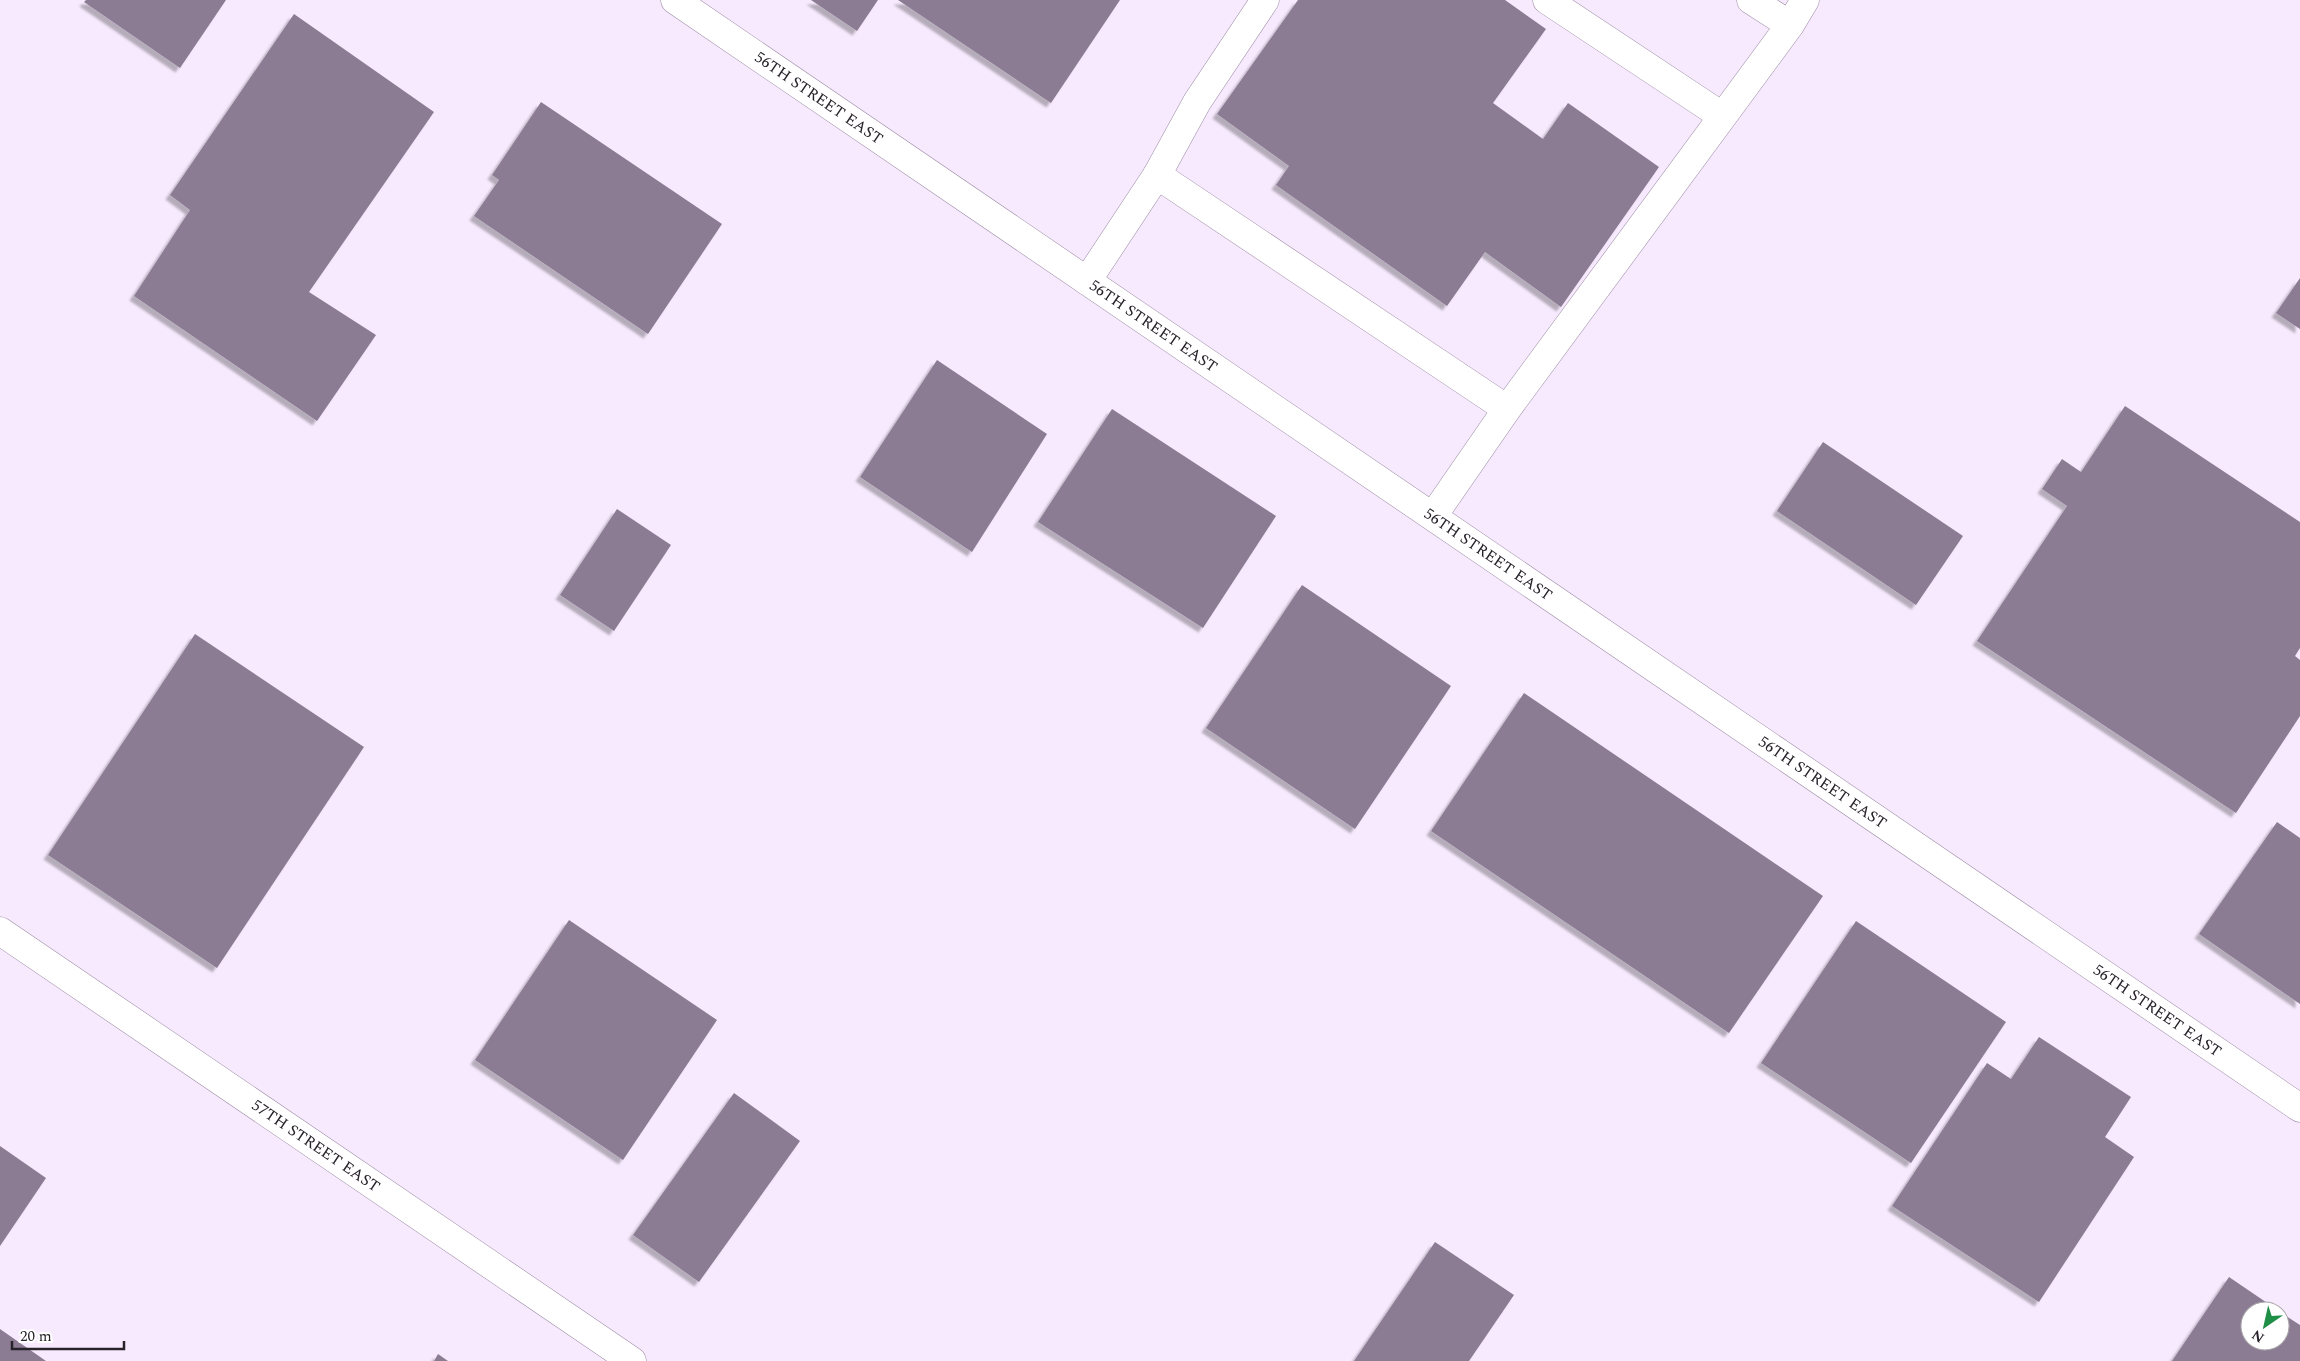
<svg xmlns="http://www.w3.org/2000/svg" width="2300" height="1361" viewBox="0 0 2300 1361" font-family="Spectral,serif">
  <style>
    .built { fill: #f7eafe; fill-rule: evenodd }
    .building { fill: #8b7c94; filter: url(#shadow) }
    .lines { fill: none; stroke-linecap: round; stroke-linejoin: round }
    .minor-casing { stroke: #9b8ba3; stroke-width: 29 }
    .minor { stroke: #fff; stroke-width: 28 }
    .labels { text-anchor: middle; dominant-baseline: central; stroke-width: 4.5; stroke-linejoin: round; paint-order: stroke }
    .street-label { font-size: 16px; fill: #28222b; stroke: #fff }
  </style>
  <defs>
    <filter id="shadow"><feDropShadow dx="-4.5" dy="4.5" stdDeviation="1" flood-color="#0004"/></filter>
  </defs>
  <rect width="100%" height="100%" fill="#fcf8fe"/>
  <path class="built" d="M0,0H2300V1361H0ZM2250,1311H2280V1341H2250Z"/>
  <g class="building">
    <polygon points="86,0 226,0 180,68 84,2"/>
    <polygon points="811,0 878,0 857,31"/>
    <polygon points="898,0 1120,0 1051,103"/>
    <polygon points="1298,0 1505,0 1546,29 1493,103 1543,139 1568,103 1659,167 1561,307 1485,252 1447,306 1276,185 1289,166 1217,114"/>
    <polygon points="294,14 434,112 309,292 376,335 317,421 134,296 190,210 170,195"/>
    <polygon points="541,102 722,224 648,334 474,216 499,180 492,175"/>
    <polygon points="2300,278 2300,329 2276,313"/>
    <polygon points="937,360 1047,434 972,552 860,477"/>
    <polygon points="2125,406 2300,522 2300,648 2295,656 2300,660 2300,716 2236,813 1977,641 2067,506 2042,489 2062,459 2081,472"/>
    <polygon points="1112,409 1276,516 1203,628 1038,522"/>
    <polygon points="1823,442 1963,536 1916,605 1777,511"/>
    <polygon points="617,509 671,545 614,631 560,595"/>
    <polygon points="1302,585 1451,686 1355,829 1206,728"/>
    <polygon points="195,634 364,747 217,968 48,855"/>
    <polygon points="1524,693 1823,896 1729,1033 1431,831"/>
    <polygon points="2277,822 2300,838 2300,1004 2199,934"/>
    <polygon points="569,920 717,1020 623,1160 475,1060"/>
    <polygon points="1856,921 2006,1022 1911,1163 1761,1063"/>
    <polygon points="2039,1037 2131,1097 2105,1137 2134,1157 2039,1302 1892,1206 1987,1063 2011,1079"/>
    <polygon points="734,1093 800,1141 699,1282 633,1235"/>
    <polygon points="0,1146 46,1178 0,1246"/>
    <polygon points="1435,1242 1514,1295 1469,1361 1354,1361"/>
    <polygon points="2229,1277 2279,1311 2250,1311 2250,1341 2280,1341 2280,1312 2300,1325 2300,1361 2172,1361"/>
    <polygon points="0,1329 46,1361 0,1361"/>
    <polygon points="438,1354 448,1361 434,1361"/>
  </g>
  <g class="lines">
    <defs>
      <g id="minor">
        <path id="s1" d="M675,0L2300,1108"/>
        <polyline points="1547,0 1722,116"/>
        <polyline points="1751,0 1790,25 1805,0"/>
        <polyline points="1157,175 1197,102 1265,0"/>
        <polyline points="1087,281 1157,175 1507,409 1433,516"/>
        <polyline points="1507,409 1790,25"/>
        <path id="s2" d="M0,931L632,1361"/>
      </g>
    </defs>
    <use href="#minor" class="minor-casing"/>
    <use href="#minor" class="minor"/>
  </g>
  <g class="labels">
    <g class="street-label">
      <text stroke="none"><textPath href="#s1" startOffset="174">56TH STREET EAST</textPath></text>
      <text stroke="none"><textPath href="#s1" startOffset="579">56TH STREET EAST</textPath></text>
      <text stroke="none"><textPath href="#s1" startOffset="984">56TH STREET EAST</textPath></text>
      <text stroke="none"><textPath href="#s1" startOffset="1389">56TH STREET EAST</textPath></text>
      <text stroke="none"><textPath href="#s1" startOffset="1794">56TH STREET EAST</textPath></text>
      <text stroke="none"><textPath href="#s2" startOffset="382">57TH STREET EAST</textPath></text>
    </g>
  </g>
  <g transform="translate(2265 1326) rotate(214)"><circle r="24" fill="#ffffff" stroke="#a9a7aa"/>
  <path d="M0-4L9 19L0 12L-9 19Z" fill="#1f8f48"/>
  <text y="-8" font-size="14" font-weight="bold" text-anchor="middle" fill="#28222b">N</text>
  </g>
  <path d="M12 1341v8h112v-8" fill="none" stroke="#28222b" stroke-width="2.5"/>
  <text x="20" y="1341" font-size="15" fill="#28222b" stroke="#ffffff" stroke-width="4" paint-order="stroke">20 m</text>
</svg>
